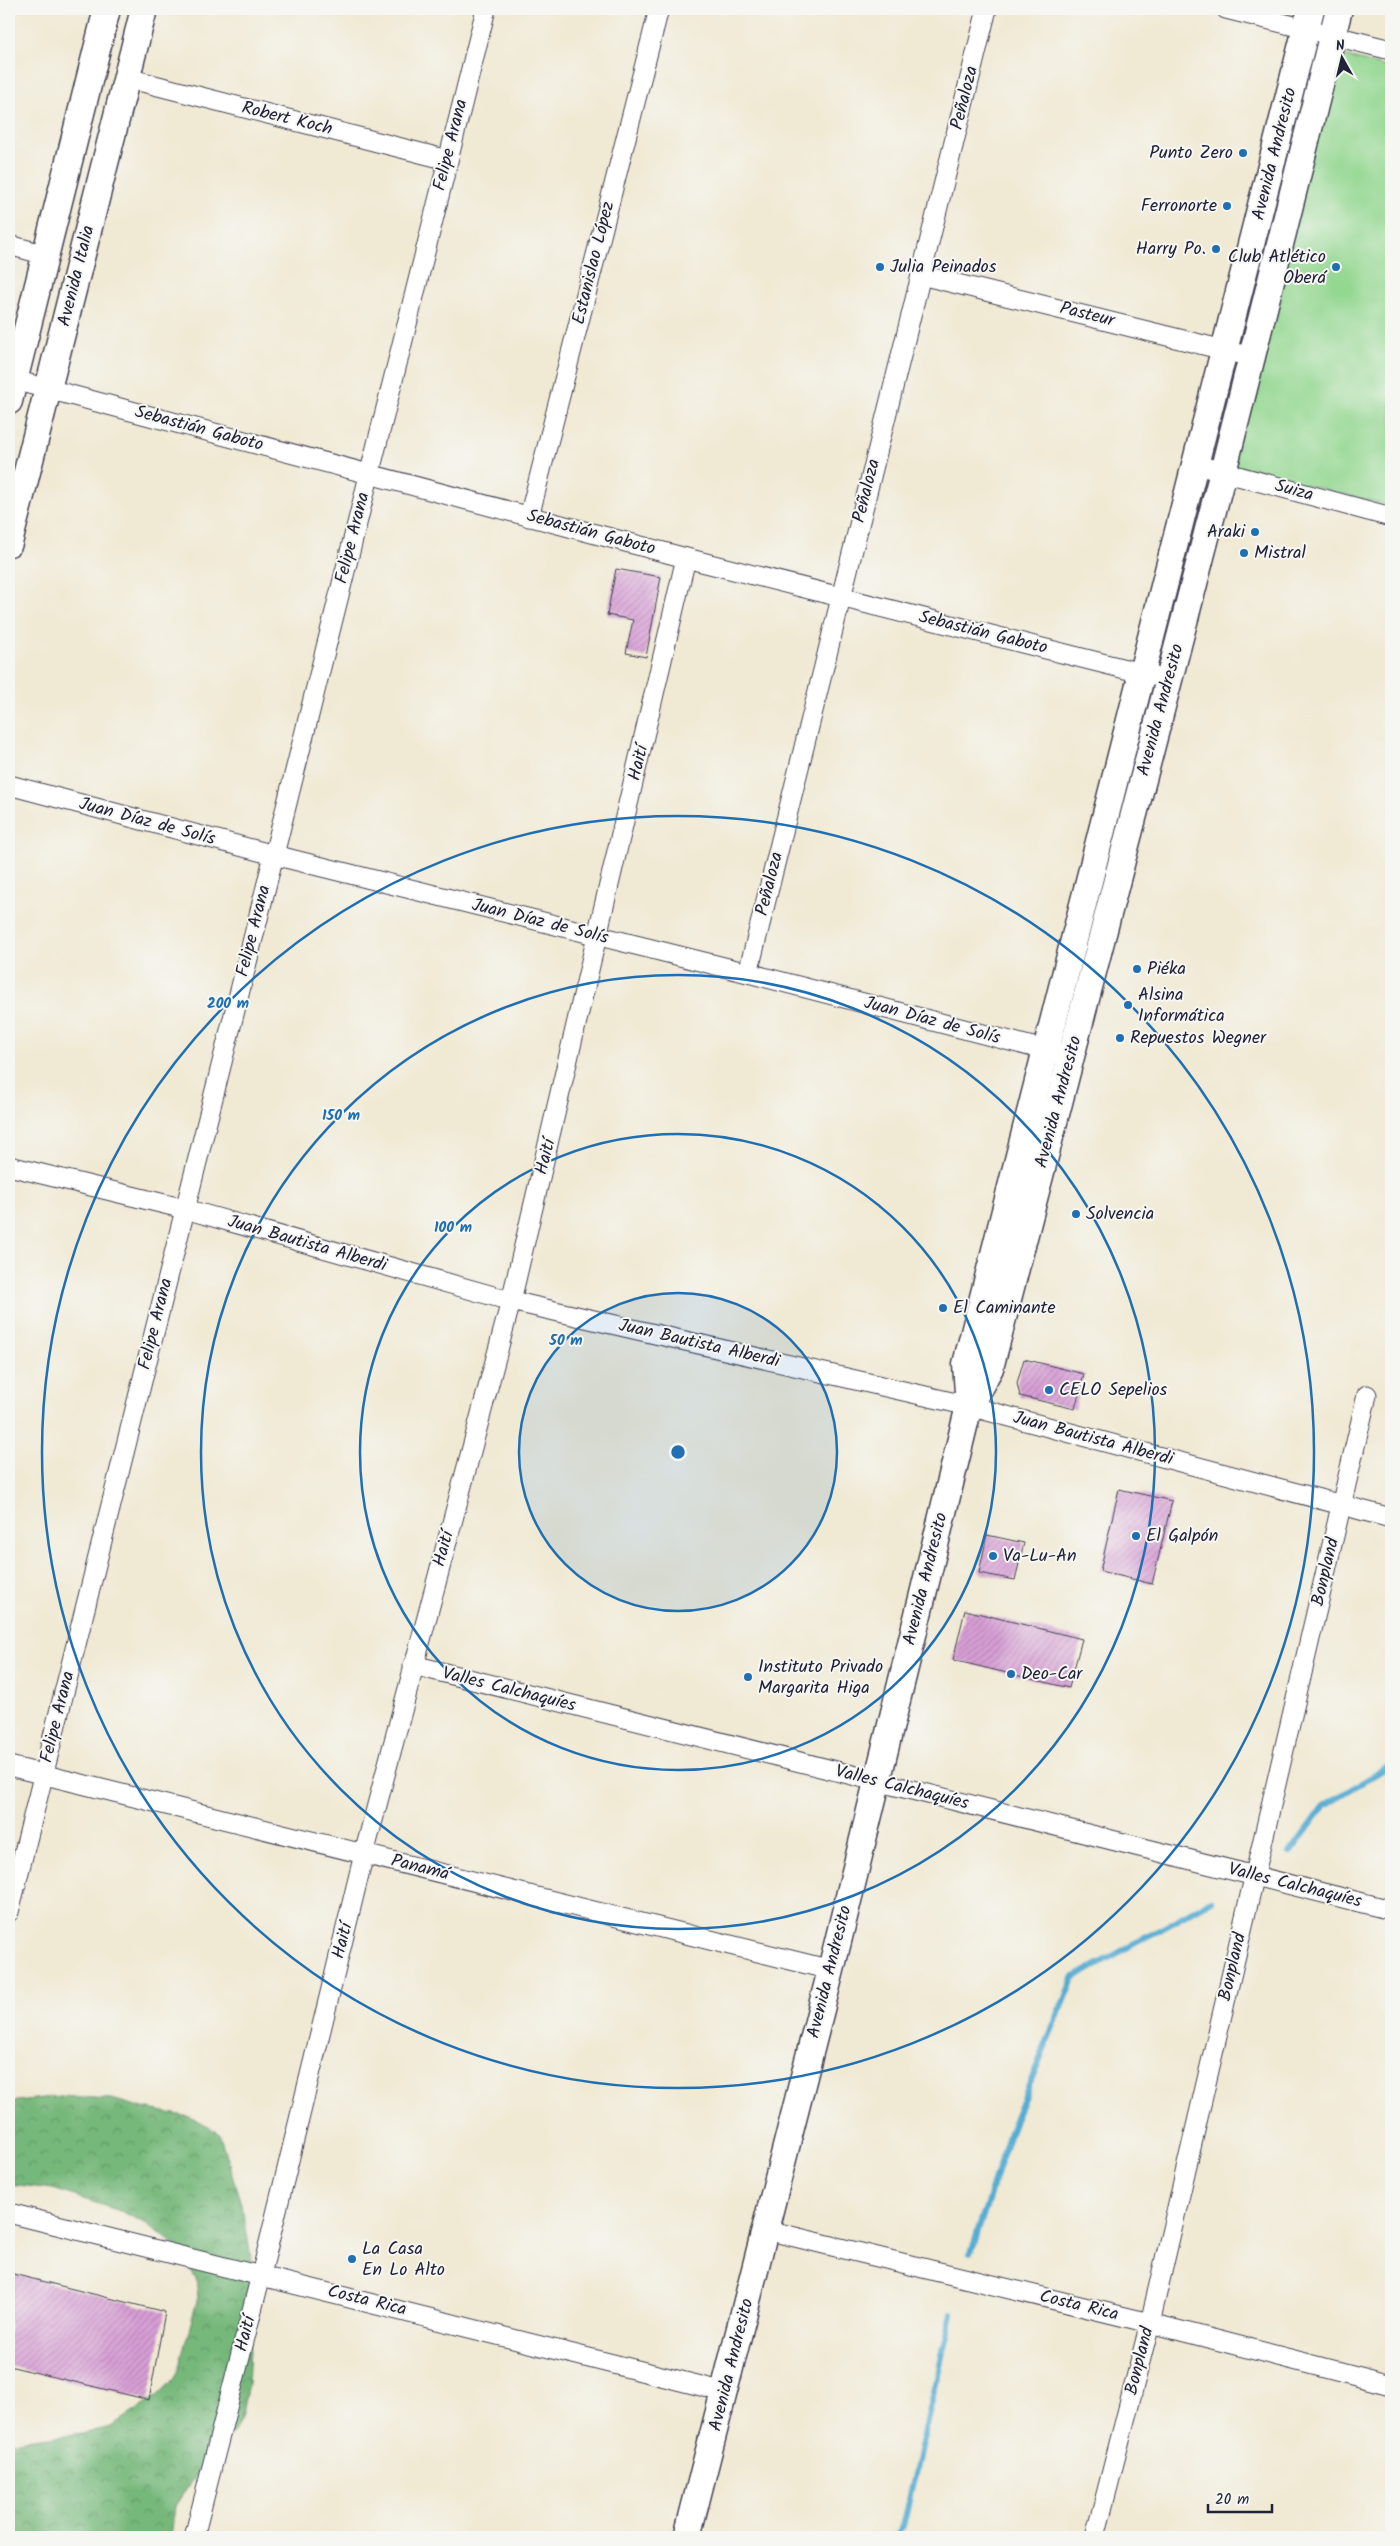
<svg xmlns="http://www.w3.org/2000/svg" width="1400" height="2546" viewBox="0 0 1400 2546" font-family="Kalam,sans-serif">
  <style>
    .green { fill: #93d790; stroke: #5a7c66 }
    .forest { fill: url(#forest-crowns); stroke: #4c6d5a }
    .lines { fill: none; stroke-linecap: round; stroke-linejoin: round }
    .stream { stroke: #56add3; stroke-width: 6 }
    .building { fill: url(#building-hatch) }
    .street-casing { stroke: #414052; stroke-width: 21 }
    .secondary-casing { stroke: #414052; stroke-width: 29 }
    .street { stroke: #fff; stroke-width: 19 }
    .secondary { stroke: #fff; stroke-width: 26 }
    .ring { fill: none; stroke: #1f6fb2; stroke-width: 2.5 }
    .poi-dot { fill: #1f6fb2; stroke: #f6f6f2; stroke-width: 2 }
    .labels { text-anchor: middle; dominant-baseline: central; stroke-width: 4; stroke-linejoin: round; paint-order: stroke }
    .street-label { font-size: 18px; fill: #22223b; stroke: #f6f6f2 }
    .poi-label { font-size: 18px; fill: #22223b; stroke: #f6f6f2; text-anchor: start }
    .centre { fill: #1f6fb2; stroke: #f6f6f2; stroke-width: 2.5 }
    .ring-label { font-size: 15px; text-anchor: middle; font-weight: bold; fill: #1f6fb2; stroke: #f6f6f2; stroke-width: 4; stroke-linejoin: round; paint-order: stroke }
  </style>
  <defs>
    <pattern id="forest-crowns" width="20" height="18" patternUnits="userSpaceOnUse" patternTransform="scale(1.25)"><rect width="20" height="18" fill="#76b87a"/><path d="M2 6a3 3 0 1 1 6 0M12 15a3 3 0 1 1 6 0" fill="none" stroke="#609565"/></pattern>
    <pattern id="building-hatch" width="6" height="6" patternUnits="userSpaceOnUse" patternTransform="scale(1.25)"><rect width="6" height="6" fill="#d89fd6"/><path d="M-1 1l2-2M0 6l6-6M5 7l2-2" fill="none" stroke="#af81af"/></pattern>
  </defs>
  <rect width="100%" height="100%" fill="#f6f6f2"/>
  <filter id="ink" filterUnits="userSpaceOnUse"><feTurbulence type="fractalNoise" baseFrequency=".02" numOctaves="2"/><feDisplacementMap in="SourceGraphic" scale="10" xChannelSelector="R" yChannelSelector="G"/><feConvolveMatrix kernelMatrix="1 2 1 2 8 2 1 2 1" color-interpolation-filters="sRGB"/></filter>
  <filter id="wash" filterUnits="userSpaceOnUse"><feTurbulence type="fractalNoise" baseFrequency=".0096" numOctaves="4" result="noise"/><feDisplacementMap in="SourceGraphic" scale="20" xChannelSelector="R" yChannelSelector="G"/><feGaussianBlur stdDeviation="1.12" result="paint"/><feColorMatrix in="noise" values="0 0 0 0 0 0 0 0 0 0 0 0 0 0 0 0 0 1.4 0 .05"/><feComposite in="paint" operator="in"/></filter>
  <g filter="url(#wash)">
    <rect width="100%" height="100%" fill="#f0e9d3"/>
    <polygon class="green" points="1335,54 1391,68 1391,506 1230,466"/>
    <polygon class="forest" points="60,2096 112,2099 143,2108 190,2117 219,2133 243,2210 251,2258 252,2312 248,2384 241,2418 234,2432 198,2471 175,2506 171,2537 9,2537 9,2442 98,2431 111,2427 156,2397 171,2382 178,2370 198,2297 196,2278 174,2244 145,2223 123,2212 53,2189 9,2184 9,2102"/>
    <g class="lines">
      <g class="stream">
        <polyline points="1290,1853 1325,1805 1391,1765"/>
        <polyline points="971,2253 1010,2132 1073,1978 1211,1901"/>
        <polyline points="896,2537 903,2526 952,2313"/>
      </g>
    </g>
    <g id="blocks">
      <g class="building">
        <polygon points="616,569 661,577 646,657 626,653 633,620 607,615"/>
        <polygon points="1024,1359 1084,1374 1075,1409 1020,1396 1017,1383"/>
        <polygon points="1119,1489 1172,1501 1152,1584 1100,1571"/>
        <polygon points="987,1535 1024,1543 1015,1580 979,1573"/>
        <polygon points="965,1610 1082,1639 1069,1688 953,1660"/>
        <polygon points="9,2273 165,2312 149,2400 9,2366"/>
      </g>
    </g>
  </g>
  <g filter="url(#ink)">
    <use href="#blocks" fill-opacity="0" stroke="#414052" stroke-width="1"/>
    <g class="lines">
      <defs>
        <g id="street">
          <polyline points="1226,9 1391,50"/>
          <polyline points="127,78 448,160"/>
          <polyline points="9,245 46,255"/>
          <polyline points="921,275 1252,357"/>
          <polyline points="14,380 686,558 1153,676"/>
          <polyline points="1197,465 1391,517"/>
          <polyline points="529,517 659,9"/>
          <polyline points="9,785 274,855 748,973 1056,1053"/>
          <polyline points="748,973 987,9"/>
          <polyline points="9,1166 185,1209 511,1301 969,1406 1391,1518"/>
          <polyline points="413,1665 1391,1910"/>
          <polyline points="9,1766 831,1970"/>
          <polyline points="9,1912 486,9"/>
          <polyline points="9,2213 725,2392"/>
          <polyline points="766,2230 1150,2323 1391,2385"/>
          <polyline points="194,2537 261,2275 364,1854 511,1301 686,558"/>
          <polyline points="1095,2537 1150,2323 1367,1395"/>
        </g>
        <g id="secondary">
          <polyline points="9,401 107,9"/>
          <polyline points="9,543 144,9"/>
          <polyline points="969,1406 966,1364 1311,9"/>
          <polyline points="687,2537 831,1970 969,1406 990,1368 1223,472 1339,9"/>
        </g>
      </defs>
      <use href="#street" class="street-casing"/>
      <use href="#secondary" class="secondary-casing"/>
      <use href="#street" class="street"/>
      <use href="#secondary" class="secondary"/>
    </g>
  </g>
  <circle cx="678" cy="1452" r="159" fill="#1f6fb2" fill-opacity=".12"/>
  <g class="ring">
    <circle cx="678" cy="1452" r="159"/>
    <circle cx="678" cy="1452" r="318"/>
    <circle cx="678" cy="1452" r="477"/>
    <circle cx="678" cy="1452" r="636"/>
  </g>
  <g class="poi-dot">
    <circle cx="1243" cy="153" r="5"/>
    <circle cx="1227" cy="206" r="5"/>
    <circle cx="1216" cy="249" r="5"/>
    <circle cx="880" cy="267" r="5"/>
    <circle cx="1336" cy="267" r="5"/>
    <circle cx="1255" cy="532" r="5"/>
    <circle cx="1244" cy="553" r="5"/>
    <circle cx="1137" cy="969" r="5"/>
    <circle cx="1128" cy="1005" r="5"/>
    <circle cx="1120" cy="1038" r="5"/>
    <circle cx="1076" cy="1214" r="5"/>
    <circle cx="943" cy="1308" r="5"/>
    <circle cx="1049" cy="1390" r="5"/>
    <circle cx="1136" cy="1536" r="5"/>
    <circle cx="993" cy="1556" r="5"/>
    <circle cx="1011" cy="1674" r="5"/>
    <circle cx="748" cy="1677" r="5"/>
    <circle cx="352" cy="2259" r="5"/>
  </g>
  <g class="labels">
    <g class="street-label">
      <text transform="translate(965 98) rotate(-76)">Peñaloza</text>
      <text transform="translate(287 119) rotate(14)">Robert Koch</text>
      <text transform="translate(451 145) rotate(-76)">Felipe Arana</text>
      <text transform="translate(1275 154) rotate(-76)">Avenida Andresito</text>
      <text transform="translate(594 263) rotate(-76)">Estanislao López</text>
      <text transform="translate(77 276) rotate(-76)">Avenida Italia</text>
      <text transform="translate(1087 315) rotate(14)">Pasteur</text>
      <text transform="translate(199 429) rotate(15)">Sebastián Gaboto</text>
      <text transform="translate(867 491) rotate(-76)">Peñaloza</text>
      <text transform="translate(1294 491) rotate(15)">Suiza</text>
      <text transform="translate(591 533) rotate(15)">Sebastián Gaboto</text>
      <text transform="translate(353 538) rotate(-76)">Felipe Arana</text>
      <text transform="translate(983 633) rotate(14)">Sebastián Gaboto</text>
      <text transform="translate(1161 710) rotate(-75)">Avenida Andresito</text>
      <text transform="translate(639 763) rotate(-77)">Haití</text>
      <text transform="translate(147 822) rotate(15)">Juan Díaz de Solís</text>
      <text transform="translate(770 884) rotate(-76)">Peñaloza</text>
      <text transform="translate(540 922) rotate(14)">Juan Díaz de Solís</text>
      <text transform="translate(254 931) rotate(-76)">Felipe Arana</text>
      <text transform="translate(932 1021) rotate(15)">Juan Díaz de Solís</text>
      <text transform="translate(1059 1102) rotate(-75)">Avenida Andresito</text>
      <text transform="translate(546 1157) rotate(-76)">Haití</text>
      <text transform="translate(307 1244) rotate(16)">Juan Bautista Alberdi</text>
      <text transform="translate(156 1324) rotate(-76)">Felipe Arana</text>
      <text transform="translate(699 1344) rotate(13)">Juan Bautista Alberdi</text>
      <text transform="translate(1093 1439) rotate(15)">Juan Bautista Alberdi</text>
      <text transform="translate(444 1549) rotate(-75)">Haití</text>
      <text transform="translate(1326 1572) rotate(-77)">Bonpland</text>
      <text transform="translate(926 1579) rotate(-76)">Avenida Andresito</text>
      <text transform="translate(509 1690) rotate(14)">Valles Calchaquíes</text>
      <text transform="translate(58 1717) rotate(-76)">Felipe Arana</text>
      <text transform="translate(902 1788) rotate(14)">Valles Calchaquíes</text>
      <text transform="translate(420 1868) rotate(14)">Panamá</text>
      <text transform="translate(1295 1886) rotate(14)">Valles Calchaquíes</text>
      <text transform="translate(343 1941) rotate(-76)">Haití</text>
      <text transform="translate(1233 1967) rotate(-77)">Bonpland</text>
      <text transform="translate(830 1972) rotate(-76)">Avenida Andresito</text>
      <text transform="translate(367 2301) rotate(14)">Costa Rica</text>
      <text transform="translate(1079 2306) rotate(14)">Costa Rica</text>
      <text transform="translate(246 2334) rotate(-76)">Haití</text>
      <text transform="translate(1140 2361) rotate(-76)">Bonpland</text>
      <text transform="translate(732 2365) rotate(-76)">Avenida Andresito</text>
    </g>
    <g class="poi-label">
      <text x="1233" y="153" text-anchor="end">Punto Zero</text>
      <text x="1217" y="206" text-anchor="end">Ferronorte</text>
      <text x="1206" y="249" text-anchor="end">Harry Po.</text>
      <text x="1326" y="257" text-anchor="end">Club Atlético<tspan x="1326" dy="21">Oberá</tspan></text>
      <text x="890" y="267">Julia Peinados</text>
      <text x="1245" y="532" text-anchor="end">Araki</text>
      <text x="1254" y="553">Mistral</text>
      <text x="1147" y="969">Piéka</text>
      <text x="1138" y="995">Alsina<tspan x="1138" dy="21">Informática</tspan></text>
      <text x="1130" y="1038">Repuestos Wegner</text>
      <text x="1086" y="1214">Solvencia</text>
      <text x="953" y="1308">El Caminante</text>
      <text x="1059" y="1390">CELO Sepelios</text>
      <text x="1146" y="1536">El Galpón</text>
      <text x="1003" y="1556">Va-Lu-An</text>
      <text x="758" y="1667">Instituto Privado<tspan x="758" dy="21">Margarita Higa</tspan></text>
      <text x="1021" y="1674">Deo-Car</text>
      <text x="362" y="2249">La Casa<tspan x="362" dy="21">En Lo Alto</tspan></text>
    </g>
  </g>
  <circle cx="678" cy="1452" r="8" class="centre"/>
  <g class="ring-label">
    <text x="228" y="1008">200 m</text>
    <text x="341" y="1120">150 m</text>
    <text x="453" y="1232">100 m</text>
    <text x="566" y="1345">50 m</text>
  </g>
  <rect width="1400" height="2546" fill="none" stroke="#f6f6f2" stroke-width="30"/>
  <g transform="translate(1342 58) rotate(352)" stroke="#f6f6f2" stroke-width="4" paint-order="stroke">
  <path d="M0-4L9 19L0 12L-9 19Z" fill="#22223b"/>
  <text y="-8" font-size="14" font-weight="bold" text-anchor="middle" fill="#22223b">N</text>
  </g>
  <path d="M1208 2504v8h64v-8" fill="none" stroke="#22223b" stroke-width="2.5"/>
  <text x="1215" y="2504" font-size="15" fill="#22223b" stroke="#f6f6f2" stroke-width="4" paint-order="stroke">20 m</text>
</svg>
